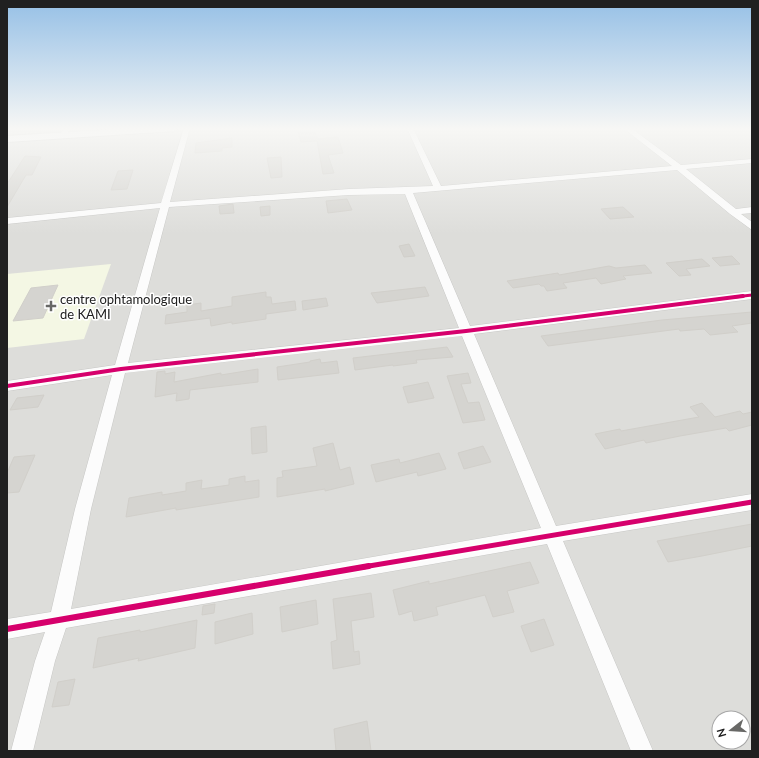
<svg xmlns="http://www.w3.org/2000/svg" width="759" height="758" viewBox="0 0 759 758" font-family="Lato,sans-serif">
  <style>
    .residential { fill: #ddddda; fill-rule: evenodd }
    .education { fill: #f4f7e4 }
    .building { fill: #d5d4d0; stroke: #d1cfca }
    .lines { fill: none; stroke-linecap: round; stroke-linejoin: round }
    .minor-casing { stroke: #c7c7c5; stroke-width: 1 }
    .tertiary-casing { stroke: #c7c7c5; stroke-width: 2 }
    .minor { fill: #fcfcfc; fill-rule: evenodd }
    .tertiary { fill: #fcfcfc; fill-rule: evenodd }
    .cycleway-far3-casing { stroke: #fff; stroke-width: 5 }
    .cycleway-far2-casing { stroke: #fff; stroke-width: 6 }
    .cycleway-far1-casing { stroke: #fff; stroke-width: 8 }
    .cycleway-casing { stroke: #fff; stroke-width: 8 }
    .cycleway-far3 { stroke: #d6006c; stroke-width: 3 }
    .cycleway-far2 { stroke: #d6006c; stroke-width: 4 }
    .cycleway-far1 { stroke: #d6006c; stroke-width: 5 }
    .cycleway { stroke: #d6006c; stroke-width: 6 }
    .poi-dot { fill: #686866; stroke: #fff; stroke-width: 1.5 }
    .labels { text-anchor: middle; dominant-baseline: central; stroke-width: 3; stroke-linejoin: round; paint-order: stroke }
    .poi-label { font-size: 13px; fill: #202020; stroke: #fff; text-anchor: start }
  </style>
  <rect width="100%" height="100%" fill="#eeeee9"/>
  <path class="residential" d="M7,128H752V751H7ZM719,718H743V742H719Z"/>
  <polygon class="education" points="111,264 84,339 7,348 7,274"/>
  <g class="building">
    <polygon points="314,131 318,139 338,137 343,153 328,155 334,173 323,174 317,141 301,142 298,132"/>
    <polygon points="232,138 232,147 222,148 222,151 195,153 196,143"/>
    <polygon points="25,156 41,157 32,175 26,175 7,207 7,184"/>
    <polygon points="281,157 282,177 271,178 267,158"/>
    <polygon points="133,170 127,189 111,190 118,171"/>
    <polygon points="347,199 352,210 328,213 326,201"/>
    <polygon points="233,204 234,213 220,214 219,206"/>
    <polygon points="270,206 270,215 261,216 260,207"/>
    <polygon points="623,207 634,217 610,219 601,209"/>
    <polygon points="409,244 415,256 404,257 399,246"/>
    <polygon points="732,256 740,264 720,266 712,258"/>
    <polygon points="702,259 710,266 686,269 691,275 679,276 666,263"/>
    <polygon points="645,265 652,273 623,276 626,279 601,284 596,278 563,283 567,288 547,291 544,286 541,286 539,284 513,288 507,281 558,273 559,275 609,266 616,268"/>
    <polygon points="58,285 43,318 13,321 31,288"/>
    <polygon points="425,287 429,296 377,303 371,293"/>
    <polygon points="266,292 266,297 271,297 272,304 295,301 296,310 266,314 266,319 232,324 232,322 211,326 210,318 165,324 166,315 187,312 187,305 201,303 201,311 232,306 232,297"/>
    <polygon points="326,298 328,306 303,310 302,301"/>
    <polygon points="752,312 752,323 732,326 738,332 710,335 704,329 680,331 679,329 548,346 541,336 662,320"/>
    <polygon points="447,347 453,357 416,360 417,363 393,366 393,365 355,370 353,358"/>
    <polygon points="320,359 321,363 337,361 339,373 278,380 277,367 310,362 310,361"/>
    <polygon points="258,369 258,382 190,390 189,399 176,401 177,393 155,397 157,372 165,371 165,374 175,372 174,382 221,373 221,375"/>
    <polygon points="468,373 471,383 461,384 468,403 479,402 485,420 463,423 447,376"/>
    <polygon points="428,382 434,398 408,403 403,387"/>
    <polygon points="44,395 38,407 10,410 17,398"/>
    <polygon points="702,403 715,417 740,411 743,414 752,412 752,425 729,431 726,428 680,436 646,443 644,440 605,449 595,434 620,429 621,431 699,417 690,407"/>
    <polygon points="266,426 267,452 252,454 251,428"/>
    <polygon points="333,443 340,470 350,467 354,484 325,491 325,489 277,497 277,478 283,477 282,471 317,466 313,448"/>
    <polygon points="483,446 491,462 464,469 458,453"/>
    <polygon points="439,453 446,469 418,476 417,472 376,482 371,465 399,459 400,463"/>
    <polygon points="35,455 19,492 7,493 7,473 14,457"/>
    <polygon points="245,476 245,482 259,480 259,497 176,510 176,508 126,517 129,498 162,492 162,495 186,491 186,483 202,480 201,489 229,485 229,479"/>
    <polygon points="752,524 752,546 702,556 668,562 657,541"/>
    <polygon points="530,562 539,583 507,591 514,612 493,617 485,595 436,607 438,615 414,621 412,611 399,615 393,590 429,581 429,584"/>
    <polygon points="371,593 374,617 351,621 354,652 359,651 360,664 333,669 331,642 337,640 333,599"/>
    <polygon points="316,600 318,624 282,632 280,607"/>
    <polygon points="215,604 214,613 202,615 203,606"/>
    <polygon points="252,613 253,634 215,644 215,622"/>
    <polygon points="544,619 554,645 531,652 521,626"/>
    <polygon points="197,620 195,648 138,661 139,658 93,668 98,638 140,630 140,632"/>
    <polygon points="75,679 69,705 52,707 58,682"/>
    <polygon points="367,721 371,751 336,751 334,729"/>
  </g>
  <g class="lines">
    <defs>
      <g id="minor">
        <polygon points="64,128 70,128 66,136 64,137 60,135"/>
        <path d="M184,128H190L170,202L349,189L433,186L407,128H413L441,186L672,166L623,128H631L681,165L752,159V163L686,169L736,209L752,207V213L741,214L752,222V230L730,214L677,170L413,193L470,326L752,291V299L474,334L556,526L752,494V510L563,541L653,751H631L547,544L66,628L55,661L33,751H11L35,661L45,632L7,639V619L51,612L75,509L112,375L7,391V381L115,365L160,208L7,224V218L161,203ZM405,194L459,328L128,363L169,207L349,195ZM462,336L541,528L71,609L91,509L125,373Z"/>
      </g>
      <polygon id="tertiary" points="134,128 178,128 174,131 7,142 7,136"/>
    </defs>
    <use href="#minor" class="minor-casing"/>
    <use href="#tertiary" class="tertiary-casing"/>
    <use href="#minor" class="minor"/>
    <use href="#tertiary" class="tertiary"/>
    <defs>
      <polyline id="cycleway-far3" points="735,297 752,295"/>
      <polyline id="cycleway-far2" points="7,386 121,369 466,331 743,296"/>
      <polyline id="cycleway-far1" points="363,567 752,502"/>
      <polyline id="cycleway" points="7,629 369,566"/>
    </defs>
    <use href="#cycleway-far3" class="cycleway-far3-casing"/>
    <use href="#cycleway-far2" class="cycleway-far2-casing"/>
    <use href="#cycleway-far1" class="cycleway-far1-casing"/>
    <use href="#cycleway" class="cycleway-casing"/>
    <use href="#cycleway-far3" class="cycleway-far3"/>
    <use href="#cycleway-far2" class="cycleway-far2"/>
    <use href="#cycleway-far1" class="cycleway-far1"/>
    <use href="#cycleway" class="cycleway"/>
  </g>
  <linearGradient id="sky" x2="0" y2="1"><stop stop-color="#96c0e6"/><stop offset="0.55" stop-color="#f7f7f5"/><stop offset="1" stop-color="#f7f7f5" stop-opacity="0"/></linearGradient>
  <rect width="759" height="234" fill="url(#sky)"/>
  <path class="poi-dot" d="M49 300h4v4h4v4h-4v4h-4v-4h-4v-4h4z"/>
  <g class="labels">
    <g class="poi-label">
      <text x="60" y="299">centre ophtamologique<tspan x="60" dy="15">de KAMI</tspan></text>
    </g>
  </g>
  <rect width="759" height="758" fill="none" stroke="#202020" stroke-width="16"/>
  <g transform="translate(731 730) rotate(253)"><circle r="19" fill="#ffffff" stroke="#a6a6a6"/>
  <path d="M0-3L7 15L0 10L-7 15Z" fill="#686866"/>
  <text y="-6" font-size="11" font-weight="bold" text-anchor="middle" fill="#202020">N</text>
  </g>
</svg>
